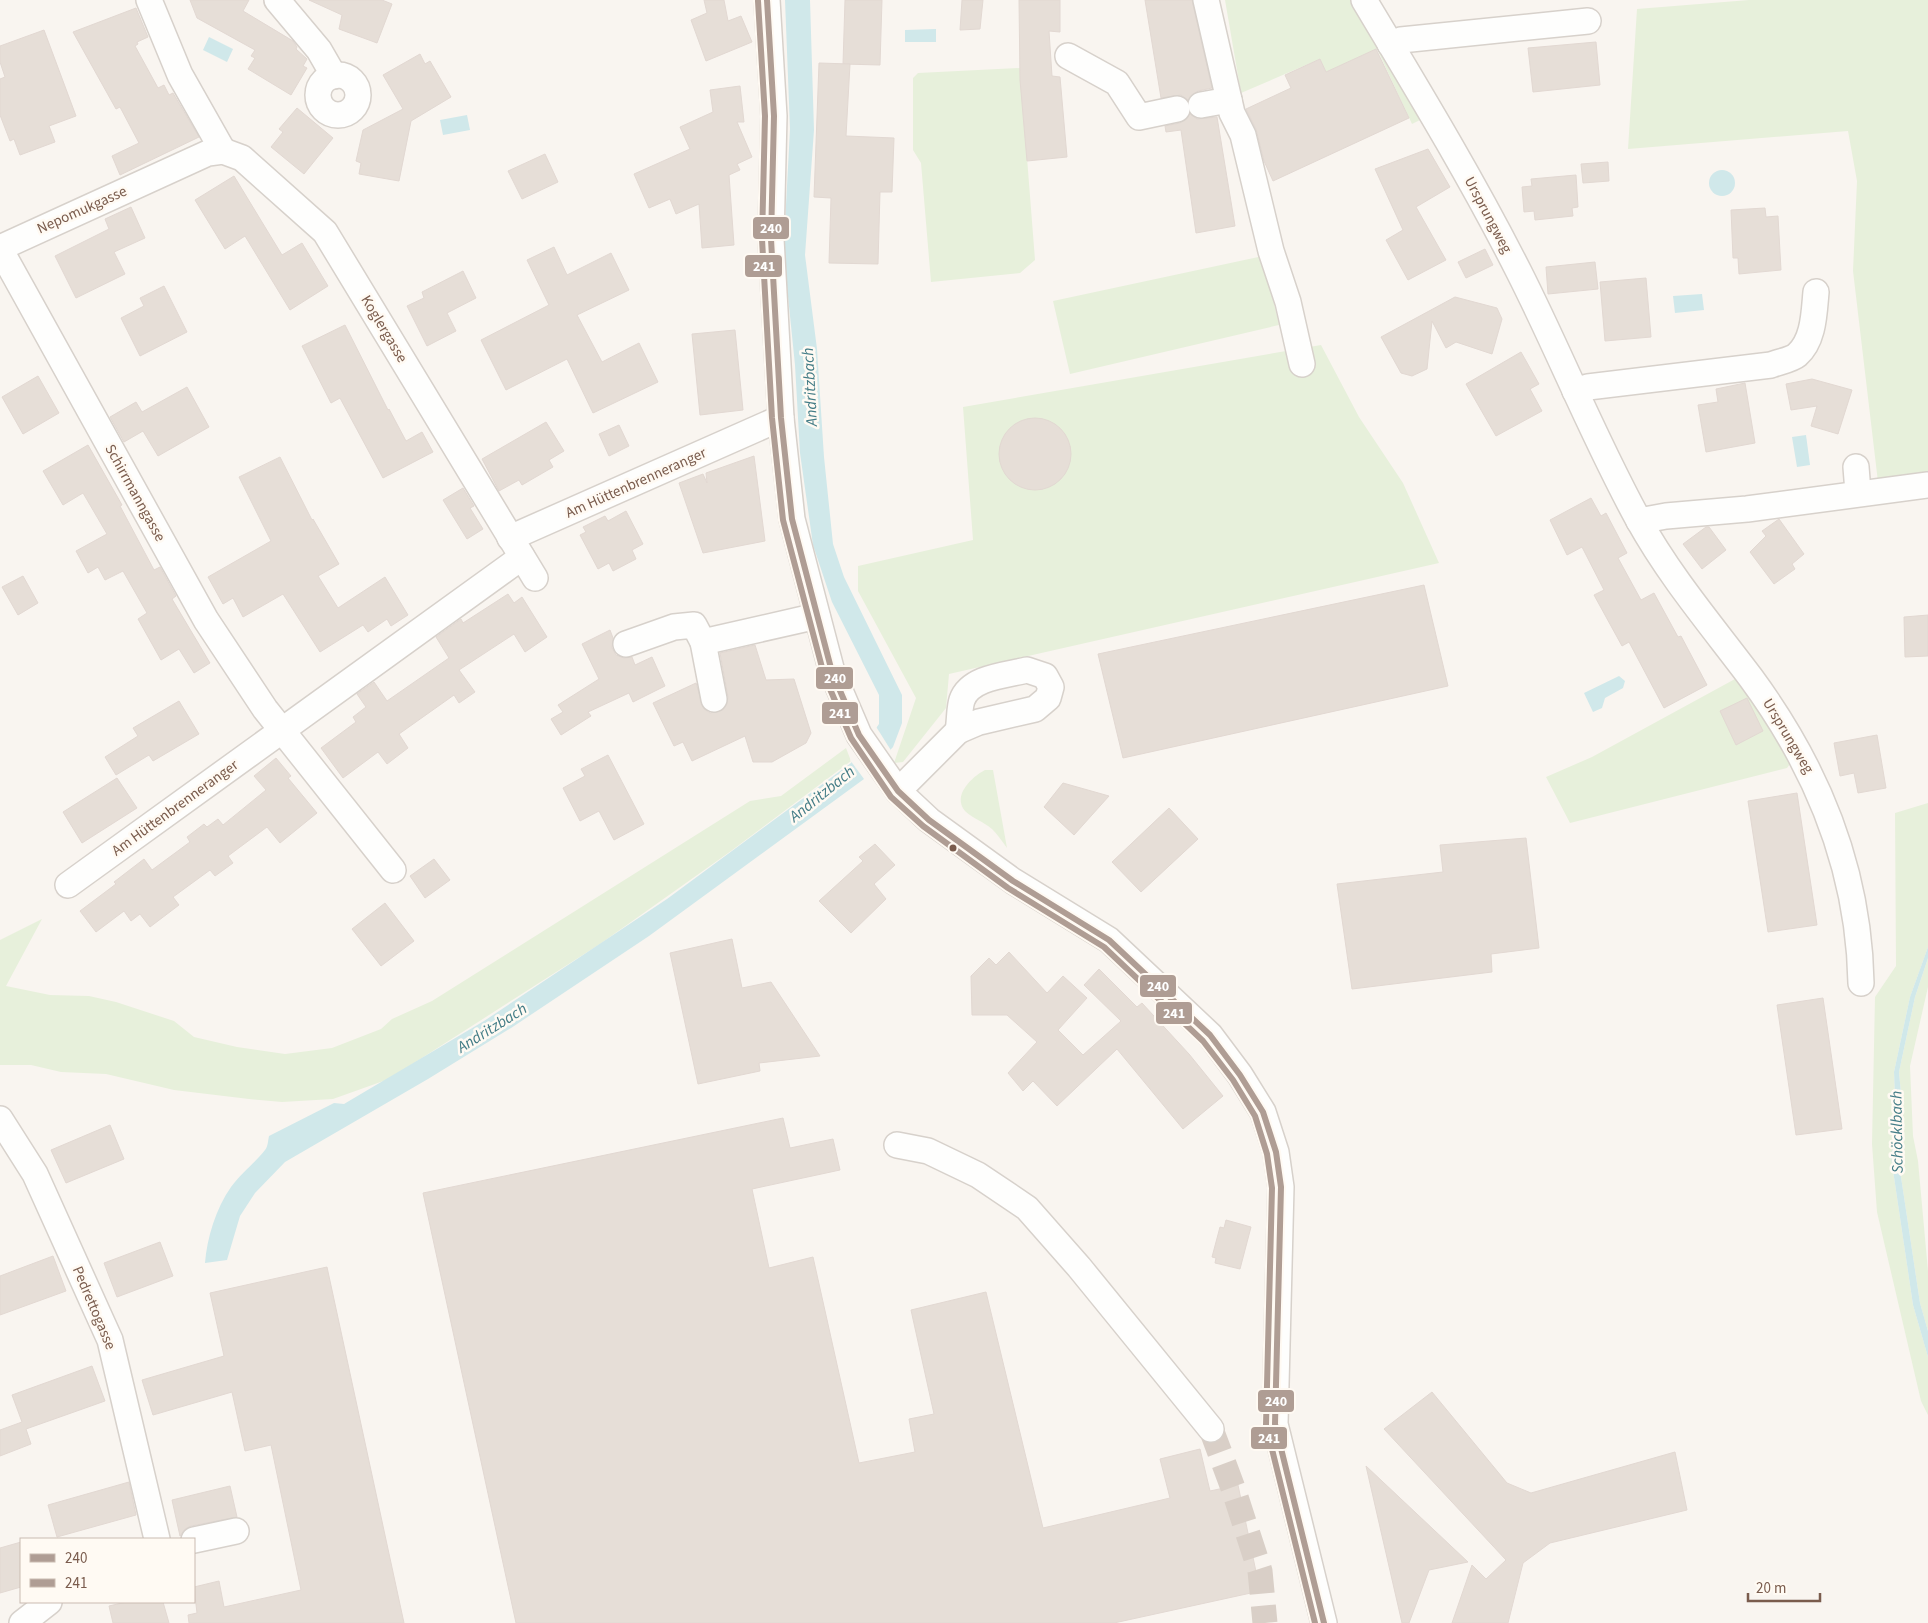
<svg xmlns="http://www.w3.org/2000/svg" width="1928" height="1623" viewBox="0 0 1928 1623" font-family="'Source Sans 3',sans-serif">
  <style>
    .green { fill: #e7f0db }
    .water { fill: #d0e8ea }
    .pier { fill: #f9f5f0 }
    .building { fill: #e6ded7; stroke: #e2d8d2 }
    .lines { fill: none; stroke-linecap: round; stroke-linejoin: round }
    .minor-tunnel { stroke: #d9cfc7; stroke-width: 25; stroke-dasharray: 25 12; stroke-linecap: butt }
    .minor-casing { stroke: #d7d1cb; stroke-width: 28 }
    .minor { stroke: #fefefd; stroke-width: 25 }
    .bus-1-casing { stroke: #fffaf3; stroke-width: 10 }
    .bus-2-casing { stroke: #fffaf3; stroke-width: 10 }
    .bus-1 { stroke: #af9d94; stroke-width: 6 }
    .bus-2 { stroke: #af9d94; stroke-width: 6 }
    .bus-dot { fill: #7a5c4d; stroke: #fffaf3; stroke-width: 2 }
    .labels { text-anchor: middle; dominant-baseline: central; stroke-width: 5; stroke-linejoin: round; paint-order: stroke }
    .street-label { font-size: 15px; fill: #7a5c4d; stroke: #fffaf3 }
    .water-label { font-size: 16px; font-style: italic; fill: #437c86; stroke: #fffaf3 }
    .line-badge { stroke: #fffaf3; stroke-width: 2 }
    .badge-label { font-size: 14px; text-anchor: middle; font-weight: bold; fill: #fff }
  </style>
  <rect width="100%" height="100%" fill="#f9f5f0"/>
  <g class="green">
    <polygon points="1225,0 1354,0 1424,118 1412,124 1377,49 1326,72 1320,59 1241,93"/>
    <polygon points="1749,0 1928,0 1928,476 1878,482 1853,271 1857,181 1848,131 1628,149 1637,9"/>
    <polygon points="1020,68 1035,260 1020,273 931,282 921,163 913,150 913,78 918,73"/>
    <polygon points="1263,256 1279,325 1070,374 1053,301"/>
    <polygon points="1321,345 1359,417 1403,483 1439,563 949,674 946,708 903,762 894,763 916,698 858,591 858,566 973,540 963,407"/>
    <polygon points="1735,679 1794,759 1787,768 1570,823 1546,777 1592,757"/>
    <polygon points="846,748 851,761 731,851 600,944 389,1079 333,1099 282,1102 249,1099 174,1090 106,1074 61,1072 31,1065 0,1065 0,940 42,919 6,986 50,995 89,996 116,1002 174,1021 194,1037 237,1047 285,1054 332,1048 381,1029 392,1019 432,1001 750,801 781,796"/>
    <path d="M985,770H993L1007,848C1002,841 997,834 992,829C984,822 972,818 965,811C952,795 972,777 985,770Z"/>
    <polygon points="1928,803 1928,947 1910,997 1894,1072 1896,1124 1891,1157 1913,1305 1928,1357 1928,1415 1921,1401 1877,1212 1872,1144 1875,997 1896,966 1895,813"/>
    <polygon points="1928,958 1928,987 1910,1066 1913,1136 1918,1161 1928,1271 1928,1331 1920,1303 1898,1157 1904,1126 1899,1072 1915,997"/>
  </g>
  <g class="water">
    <path d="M785,0H810L814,130L805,255L817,349L824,457L833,544L844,577L902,695V723L893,747L864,779L649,936L511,1028L428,1079L285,1162L255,1193L240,1216L227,1260L205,1263C207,1238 216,1208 231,1187C242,1172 255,1163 265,1150C268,1147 268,1140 269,1136L334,1103L344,1104L484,1021L667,899L851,763L879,724V695L832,602L813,545L800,453L795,365L785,267V224L790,129Z"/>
    <polygon points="936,29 936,42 905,42 905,30"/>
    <polygon points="209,37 233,49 227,62 203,50"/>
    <polygon points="467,115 470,130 443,135 440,120"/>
    <circle cx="1722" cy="183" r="13"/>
    <polygon points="1702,294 1704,310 1675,313 1673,296"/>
    <polygon points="1806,435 1810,465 1797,467 1792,437"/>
    <polygon points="1619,676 1625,681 1623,688 1605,698 1602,708 1593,712 1584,693"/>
    <polygon points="1928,947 1928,958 1915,997 1899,1072 1904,1126 1898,1157 1920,1303 1928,1331 1928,1357 1913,1305 1891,1157 1896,1124 1894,1072 1910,997"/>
  </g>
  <polygon class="pier" points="875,725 892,752 868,779 864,779 850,760"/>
  <g class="building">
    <polygon points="190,0 249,0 243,11 293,41 297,47 296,49 307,59 303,66 307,68 291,95 248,69 255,58 251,56 255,50 197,18"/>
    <polygon points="309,0 382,0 392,4 377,43 339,29 342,15"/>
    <polygon points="704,0 724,0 728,21 741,16 752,42 706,61 691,20 707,13"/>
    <polygon points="845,0 882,0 880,65 843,64"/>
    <polygon points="962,0 983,0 980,29 960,30"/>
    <polygon points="1019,0 1060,0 1060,32 1049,31 1052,76 1060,77 1067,157 1027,161 1020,80"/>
    <polygon points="1145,0 1192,0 1212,88 1198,91 1188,100 1181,95 1161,98"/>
    <polygon points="136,8 148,37 137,42 138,44 135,46 158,88 164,85 169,95 173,93 199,137 120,175 112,156 139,143 120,107 116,109 73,32"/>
    <polygon points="44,30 76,116 49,126 55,142 20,155 14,139 10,141 0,115 0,79 5,77 0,62 0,46"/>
    <polygon points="1596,42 1600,85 1533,92 1528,48"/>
    <polygon points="1376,49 1409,118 1273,181 1264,161 1256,129 1246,109 1291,88 1285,75 1320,59 1326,72"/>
    <polygon points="420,54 425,64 430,61 451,97 411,121 399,181 359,174 361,163 356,161 363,130 403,109 383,75"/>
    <polygon points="819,63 850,64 846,136 894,138 892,192 880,192 878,264 829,263 831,198 814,197"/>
    <polygon points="740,86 744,122 737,122 752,157 737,164 740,170 729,175 734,245 702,248 699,204 676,214 670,199 649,208 634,174 690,149 680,127 713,112 710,90"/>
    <polygon points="297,108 333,138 304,174 271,147 283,132 279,129"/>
    <polygon points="1190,114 1197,119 1217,117 1235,226 1196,233 1181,130 1166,132 1165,126 1180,123"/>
    <polygon points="1428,149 1450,187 1416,207 1446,260 1408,280 1386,240 1403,230 1375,169"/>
    <polygon points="545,154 558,182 522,199 508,171"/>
    <polygon points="1608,162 1609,181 1583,183 1581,164"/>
    <polygon points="1576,175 1578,207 1572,208 1573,216 1535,220 1534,211 1524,212 1522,187 1532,186 1531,179"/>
    <polygon points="234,176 282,255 302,243 328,286 290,310 245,236 225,249 195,200"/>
    <polygon points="131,207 145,238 114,252 125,274 76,298 55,256 109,229 105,219"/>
    <polygon points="1765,208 1766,217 1778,216 1781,270 1739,274 1738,258 1733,258 1731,210"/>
    <polygon points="554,247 567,275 611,253 629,290 577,315 602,362 639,343 658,382 593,413 567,359 506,390 481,340 549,305 527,260"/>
    <polygon points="1485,249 1493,265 1466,278 1458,262"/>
    <polygon points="1595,262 1598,289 1548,294 1546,267"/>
    <polygon points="463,271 476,298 447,313 456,331 427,346 407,306 424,298 422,292"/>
    <polygon points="1646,278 1651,337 1605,341 1600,282"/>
    <polygon points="164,286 187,332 140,356 121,318 144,306 140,298"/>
    <polygon points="1455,297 1497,308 1502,319 1492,354 1456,342 1446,348 1432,321 1427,369 1412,376 1401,373 1381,337"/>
    <polygon points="345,325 388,410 389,409 406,441 422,432 433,452 383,478 340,398 331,403 302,346"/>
    <polygon points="735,330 743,410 700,415 692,334"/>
    <polygon points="1521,352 1539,384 1530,389 1542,411 1496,436 1466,384"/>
    <polygon points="38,376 59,413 23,434 2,397"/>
    <polygon points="1812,379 1852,390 1838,434 1811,426 1817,406 1791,410 1786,384"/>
    <polygon points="1745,383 1755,443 1706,452 1698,405 1718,402 1716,389"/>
    <polygon points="187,387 209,427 158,456 143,431 124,442 110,417 136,402 142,412"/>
    <circle cx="1035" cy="454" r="36"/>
    <polygon points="546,422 564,451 549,460 553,467 522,485 519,480 499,491 482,459"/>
    <polygon points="619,425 629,446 609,456 599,434"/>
    <polygon points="88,445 122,505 120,506 154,570 160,567 176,596 172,599 210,663 194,673 179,649 161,660 138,619 147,613 123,571 105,580 98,567 88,573 76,551 107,534 83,493 63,505 43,471"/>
    <polygon points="754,456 765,541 703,553 679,483 703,474 707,483 706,473"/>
    <polygon points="280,457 312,520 313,519 339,564 318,576 338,608 385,577 408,615 391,626 387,619 368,632 363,625 320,652 283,594 243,617 233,598 223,604 208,577 271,541 239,477"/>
    <polygon points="463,488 474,506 470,508 483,529 467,539 443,500"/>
    <polygon points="1591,498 1601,516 1606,513 1627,553 1618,558 1641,600 1654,593 1678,637 1681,636 1707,685 1664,708 1629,642 1622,646 1594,595 1604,590 1582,547 1567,555 1550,520"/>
    <polygon points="626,511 643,544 632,550 636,559 613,571 609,563 598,569 580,535 586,532 583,527 605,516 608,521"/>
    <polygon points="1779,519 1804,554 1792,564 1795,569 1774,584 1750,552 1766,536 1762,531"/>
    <polygon points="1706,527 1709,527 1726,550 1702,569 1683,544"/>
    <polygon points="23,576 38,603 18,615 2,587"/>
    <polygon points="1424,585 1448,686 1123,758 1098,654"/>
    <polygon points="508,594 514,603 522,597 547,637 525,652 514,634 459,670 475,692 459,703 454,695 399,734 408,748 387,764 378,752 343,778 321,748 356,722 353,717 366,707 357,694 374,682 387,701 449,658 436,637 461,619 463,623"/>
    <polygon points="1928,615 1928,656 1905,657 1904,617"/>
    <polygon points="610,630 613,638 612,648 616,655 624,658 632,657 635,665 652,657 665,686 633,702 629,693 588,712 591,716 561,735 551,719 563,712 558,705 599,679 582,644"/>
    <polygon points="755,645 766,680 794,679 811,733 806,743 772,762 753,762 745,736 692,761 683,742 674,746 653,703 696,683 704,709 710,713 723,710 727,704 728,697 720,653"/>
    <polygon points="1747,698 1763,731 1736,745 1720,711"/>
    <polygon points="179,701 199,734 153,761 149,755 116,775 105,757 138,736 133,728"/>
    <polygon points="1877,735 1886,788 1858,793 1854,773 1840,776 1834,743"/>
    <polygon points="608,755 644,824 614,840 599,811 580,821 563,788 585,776 581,769"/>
    <polygon points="276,758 291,776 288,778 317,813 280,843 267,827 228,856 233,863 215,876 210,870 173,897 179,905 150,927 140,914 131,921 124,911 96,932 80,911 116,884 114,882 144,859 152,870 190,842 187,837 204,824 207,827 218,819 223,825 266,790 254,776"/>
    <polygon points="117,778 137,808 82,843 63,812"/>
    <polygon points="1063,783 1109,796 1074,835 1044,807"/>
    <polygon points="1797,793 1817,925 1768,932 1748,801"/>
    <polygon points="1169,808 1198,839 1141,892 1112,862"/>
    <polygon points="1526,838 1539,948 1491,954 1492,972 1352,989 1337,884 1443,872 1440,845"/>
    <polygon points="875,844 895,865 874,884 886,899 851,933 819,901 863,861 859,857"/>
    <polygon points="434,859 450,880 425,898 410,876"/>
    <polygon points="385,903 414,941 381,966 352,929"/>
    <polygon points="732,939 742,988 771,982 820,1056 759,1063 760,1071 698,1084 670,953"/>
    <polygon points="1009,952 1047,993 1063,976 1087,998 1058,1030 1083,1055 1121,1021 1084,985 1099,969 1137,1007 1142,1003 1189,1054 1223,1096 1183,1129 1117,1049 1057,1106 1033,1081 1023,1091 1008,1073 1037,1042 1007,1015 972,1015 971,976 989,958 996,965"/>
    <polygon points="1823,998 1842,1129 1796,1135 1777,1005"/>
    <polygon points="783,1118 790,1148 833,1139 840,1170 752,1189 769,1268 813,1257 859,1463 915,1452 909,1419 934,1414 911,1310 986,1292 1043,1528 1170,1498 1160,1459 1200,1449 1210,1491 1238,1485 1260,1591 1114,1623 516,1623 423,1193"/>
    <polygon points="110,1125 124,1159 66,1183 51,1150"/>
    <polygon points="1226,1220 1251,1227 1240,1269 1215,1263 1216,1258 1212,1257 1220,1227 1224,1228"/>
    <polygon points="160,1242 173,1276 117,1297 104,1263"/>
    <polygon points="53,1256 66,1291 0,1315 0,1276"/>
    <polygon points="327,1267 404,1623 189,1623 188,1615 197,1613 194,1587 219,1581 224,1607 301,1590 271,1445 245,1451 232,1392 153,1415 142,1380 224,1356 210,1293"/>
    <polygon points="92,1366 105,1401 26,1429 31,1444 0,1456 0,1430 22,1422 12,1395"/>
    <polygon points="1432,1392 1507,1483 1531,1493 1675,1452 1687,1510 1550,1543 1523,1563 1508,1623 1452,1623 1472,1565 1486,1579 1506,1560 1384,1429"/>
    <polygon points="1366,1466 1468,1562 1429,1570 1409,1623 1402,1623"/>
    <polygon points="129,1482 136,1515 57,1537 48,1505"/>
    <polygon points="230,1486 237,1517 191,1526 185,1529 180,1536 172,1500"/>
    <polygon points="21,1542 21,1587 0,1593 0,1548"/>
    <polygon points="126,1602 163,1602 169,1623 113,1623 109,1606"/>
  </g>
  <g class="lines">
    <polyline class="minor-tunnel" points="1211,1429 1233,1488 1260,1571 1265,1623"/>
    <defs>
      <g id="minor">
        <polyline points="149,0 180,75 223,151"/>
        <polyline points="277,0 319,50 334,76"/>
        <polyline points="767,0 774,116 771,239 781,418 792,519 832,672 859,735 898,791 929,820 1013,881 1109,940 1210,1035 1240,1075 1263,1112 1276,1152 1281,1187 1275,1424 1324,1623"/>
        <polyline points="1206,0 1232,113 1243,135 1271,251 1288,302 1302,364"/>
        <path d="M1364,0C1418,90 1472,179 1519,272C1560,353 1594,439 1638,519C1670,577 1712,626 1751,678C1818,769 1859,870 1861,983"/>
        <polyline points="1390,44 1401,40 1588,21"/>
        <polyline points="1068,56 1117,83 1139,117 1177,109"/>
        <circle cx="338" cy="95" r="20"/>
        <polyline points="1201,105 1229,100"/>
        <polyline points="0,248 208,153 223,151 242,158 325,232 535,578"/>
        <polyline points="0,249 206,620 265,709 393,870"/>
        <path d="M1575,391L1588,387L1771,365C1778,362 1791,360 1797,355C1814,340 1814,313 1816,292"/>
        <polyline points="1856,467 1858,492"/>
        <polyline points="1639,521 1666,516 1747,509 1928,485"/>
        <polyline points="510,538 781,418"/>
        <polyline points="703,642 714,699"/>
        <polyline points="626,644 674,627 694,625 703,642 817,616"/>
        <path d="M1027,670L1045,676L1051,687L1048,698L1035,709L979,722L958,731C960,721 959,709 962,700C970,677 1007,675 1027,670Z"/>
        <polyline points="898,791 958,731"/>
        <polyline points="68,885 522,557"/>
        <polyline points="0,1119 35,1174 110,1340 157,1539"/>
        <polyline points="897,1145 928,1151 978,1175 1027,1208 1079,1267 1211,1429"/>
        <polyline points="194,1540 236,1531"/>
        <polyline points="22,1623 49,1602"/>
      </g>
    </defs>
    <use href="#minor" class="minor-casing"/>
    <use href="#minor" class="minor"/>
    <defs>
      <polyline id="bus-1" points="767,0 774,116 771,239 781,418 792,519 832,672 859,735 898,791 929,820 1013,881 1109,940 1210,1035 1240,1075 1263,1112 1276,1152 1281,1187 1275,1424 1324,1623"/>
      <polyline id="bus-2" points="758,1 765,116 762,239 772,418 783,520 824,675 851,738 891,797 923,826 1008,888 1104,947 1203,1041 1233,1080 1255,1116 1267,1154 1272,1188 1266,1425 1315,1623"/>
    </defs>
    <use href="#bus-1" class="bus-1-casing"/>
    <use href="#bus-2" class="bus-2-casing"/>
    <use href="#bus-1" class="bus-1"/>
    <use href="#bus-2" class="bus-2"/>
  </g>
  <circle class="bus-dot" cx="953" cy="848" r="4.5"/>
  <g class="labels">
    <g class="street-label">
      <text transform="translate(82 210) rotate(-24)">Nepomukgasse</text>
      <text transform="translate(1488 215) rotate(62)">Ursprungweg</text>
      <text transform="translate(384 329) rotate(59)">Koglergasse</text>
      <text transform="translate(636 483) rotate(-24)">Am Hüttenbrenneranger</text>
      <text transform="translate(135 493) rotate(61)">Schirrmanngasse</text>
      <text transform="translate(1788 736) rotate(59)">Ursprungweg</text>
      <text transform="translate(175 808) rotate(-36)">Am Hüttenbrenneranger</text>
      <text transform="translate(94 1308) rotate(67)">Pedrettogasse</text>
    </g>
    <g class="water-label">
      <text transform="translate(810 387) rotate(-93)">Andritzbach</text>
      <text transform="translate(822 794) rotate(-39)">Andritzbach</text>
      <text transform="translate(492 1028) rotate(-32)">Andritzbach</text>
      <text transform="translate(1897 1132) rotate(-91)">Schöcklbach</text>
    </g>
  </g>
  <g class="line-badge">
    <rect x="752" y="216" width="38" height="24" rx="5" fill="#af9d94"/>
    <rect x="744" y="254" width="39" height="24" rx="5" fill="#af9d94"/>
    <rect x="815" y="666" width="39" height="24" rx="5" fill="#af9d94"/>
    <rect x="821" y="701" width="38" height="24" rx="5" fill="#af9d94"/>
    <rect x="1139" y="974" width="38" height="24" rx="5" fill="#af9d94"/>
    <rect x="1155" y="1001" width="38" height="24" rx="5" fill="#af9d94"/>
    <rect x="1257" y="1389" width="38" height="24" rx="5" fill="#af9d94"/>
    <rect x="1250" y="1426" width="38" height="24" rx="5" fill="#af9d94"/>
  </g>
  <g class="badge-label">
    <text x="771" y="233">240</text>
    <text x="764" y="271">241</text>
    <text x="835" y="683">240</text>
    <text x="840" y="718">241</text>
    <text x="1158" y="991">240</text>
    <text x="1174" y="1018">241</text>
    <text x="1276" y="1406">240</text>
    <text x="1269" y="1443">241</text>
  </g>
  <rect x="20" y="1538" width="175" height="65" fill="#fffaf3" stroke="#cabbb1"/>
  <rect x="30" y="1554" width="25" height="8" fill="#af9d94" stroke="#cabbb1"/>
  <text x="65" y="1563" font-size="15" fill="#7a5c4d">240</text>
  <rect x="30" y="1579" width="25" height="8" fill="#af9d94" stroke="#cabbb1"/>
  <text x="65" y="1588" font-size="15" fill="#7a5c4d">241</text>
  <path d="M1748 1593v8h72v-8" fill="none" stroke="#7a5c4d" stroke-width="2.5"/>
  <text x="1756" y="1593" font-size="15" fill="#7a5c4d" stroke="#fffaf3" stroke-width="4" paint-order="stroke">20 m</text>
</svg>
